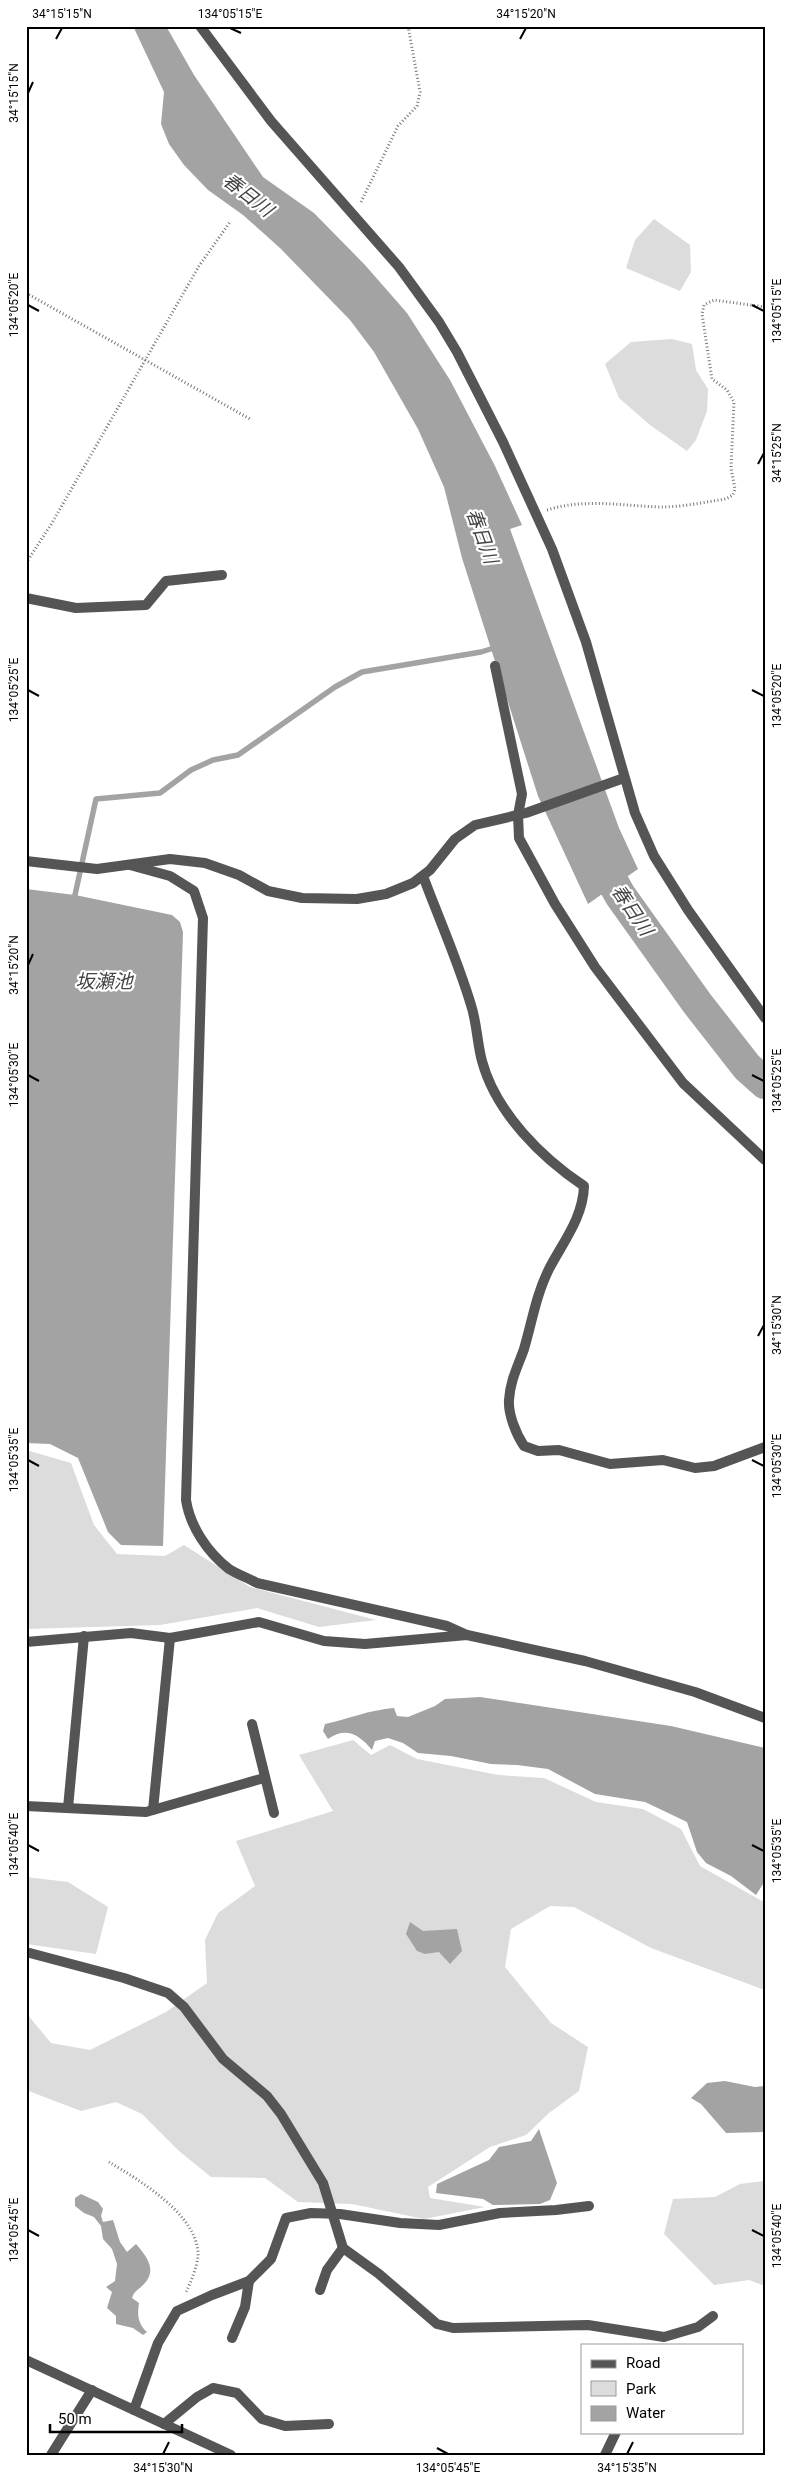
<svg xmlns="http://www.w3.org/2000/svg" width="791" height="2481" viewBox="0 0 791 2481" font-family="Roboto,'Noto Sans JP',sans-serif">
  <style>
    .green { fill: #dcdcdc }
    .water { fill: #a3a3a3 }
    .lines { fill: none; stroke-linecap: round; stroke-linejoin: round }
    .stream { stroke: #a3a3a3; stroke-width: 5.5 }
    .river { stroke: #a3a3a3; stroke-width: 32 }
    .path { stroke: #777; stroke-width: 3; stroke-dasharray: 1 2.5; stroke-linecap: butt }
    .service { stroke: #555; stroke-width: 10 }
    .minor { stroke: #555; stroke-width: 10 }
    .tertiary { stroke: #555; stroke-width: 10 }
    .ticks { fill: none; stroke: #000; stroke-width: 2 }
    .labels { text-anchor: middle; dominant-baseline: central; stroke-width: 4.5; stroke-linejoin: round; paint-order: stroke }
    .water-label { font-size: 19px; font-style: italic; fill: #444; stroke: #fff }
    .neatline { fill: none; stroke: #000; stroke-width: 2 }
    .ticks-label { font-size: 12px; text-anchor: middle; fill: #000 }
  </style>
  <rect width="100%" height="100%" fill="#fff"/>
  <g class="green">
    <polygon points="654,219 690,245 691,272 680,291 626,268 635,240"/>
    <polygon points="672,339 692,344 696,370 708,389 707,411 696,440 687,451 650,425 619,398 605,364 631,342"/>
    <polygon points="26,1450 71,1463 94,1525 117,1554 165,1556 184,1545 250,1587 376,1620 319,1627 257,1608 160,1625 26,1629"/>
    <polygon points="353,1740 371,1755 390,1745 417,1759 498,1775 544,1778 596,1802 643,1809 681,1829 700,1866 762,1901 765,1898 765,1990 651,1948 574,1907 550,1906 511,1929 505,1967 551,2023 588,2047 579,2091 549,2113 526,2135 490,2147 428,2187 430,2198 485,2207 424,2219 352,2204 298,2202 265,2178 211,2177 179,2151 142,2114 116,2102 81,2111 26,2090 26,2007 27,2014 51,2043 90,2050 166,2012 207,1983 205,1940 218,1913 255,1886 236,1841 333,1811 299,1755"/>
    <polygon points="26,1877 68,1882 108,1907 96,1954 26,1944"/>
    <polygon points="765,2181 765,2286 749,2280 714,2285 664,2234 673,2199 715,2197 740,2184"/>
  </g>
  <g class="water">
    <polygon points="133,26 166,26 194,75 263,177 314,213 365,265 407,313 450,380 495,466 522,525 510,529 619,828 638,869 588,904 538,796 462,558 444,487 418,429 374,352 350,320 280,248 243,215 208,190 184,165 169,144 161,124 164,92"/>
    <polygon points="26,889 75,895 172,915 180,922 183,932 163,1546 121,1545 108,1532 78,1458 50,1444 26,1443"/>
    <path d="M480,1697L671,1726L765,1748V1881L756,1895L731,1876L706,1863L697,1852L687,1822L645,1802L595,1794L548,1769L517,1765L491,1764L451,1756L418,1753L403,1743L388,1738L375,1741L372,1750C360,1735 346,1726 328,1739L323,1731L325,1724C348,1719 369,1710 394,1708L397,1716L408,1717L435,1706L445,1699Z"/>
    <polygon points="410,1922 423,1931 457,1929 462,1951 450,1964 439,1952 425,1954 417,1951 406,1934"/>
    <polygon points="725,2081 755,2087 765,2086 765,2132 726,2133 701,2104 691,2098 707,2083"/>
    <polygon points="539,2129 557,2183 550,2200 540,2204 493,2205 483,2199 436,2193 437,2184 489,2160 499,2147 531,2141"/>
    <path d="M81,2194L98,2202L103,2209L101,2216L103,2222L113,2220L120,2242L127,2252L136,2244C148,2258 158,2271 142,2286C138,2290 134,2291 132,2298L139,2303C137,2315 138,2324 147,2332L143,2335L133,2328L116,2324V2316L107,2308L112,2292L106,2287L115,2281L117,2264L112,2249L103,2239L101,2226L94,2217L84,2213L75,2206V2198Z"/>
  </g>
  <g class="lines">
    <polyline class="stream" points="75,895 96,799 160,793 191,770 213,760 238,755 335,687 362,672 481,652 497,647"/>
    <polyline class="river" points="593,847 620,895 697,1003 747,1067 765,1083"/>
    <g class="path">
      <polyline points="361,202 398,126 417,106 420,92 408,26"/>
      <polyline points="26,293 250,419"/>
      <path d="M547,510C585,498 623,506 661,507C683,507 705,502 726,499L733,495L735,489L731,468L734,402L727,390L712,379L702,314L704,305L714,300L765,307"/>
      <polyline points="26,563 52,523 199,266 230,222"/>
      <path d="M109,2162C139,2180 199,2215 198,2256C197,2267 191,2282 186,2292"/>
    </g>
    <polyline class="service" points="26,598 76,608 146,605 166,581 222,575"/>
    <g class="minor">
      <polyline points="200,26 271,121 399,267 439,322 457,352 503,442 552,549 586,642 635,813 654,856 688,910 765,1018"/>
      <polyline points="495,666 522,794 518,815 519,838 555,904 595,967 683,1083 765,1160"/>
      <polyline points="26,861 97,869 170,859 205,863 239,875 268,891 302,898 357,899 386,894 413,883 430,870 455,839 475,825 526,813 624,778"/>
      <path d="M130,865L170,876L194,891L203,918L186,1500C190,1526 207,1552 229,1569C237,1574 248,1578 257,1583L447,1626L467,1635"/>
      <path d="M423,876C439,919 458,961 471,1005C477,1023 477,1043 482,1061C496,1113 542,1158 584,1186C583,1218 563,1242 549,1269C536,1295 532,1322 524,1349C518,1366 510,1381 509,1400C508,1414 516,1434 524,1446L538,1451L559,1450L610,1464L663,1460L695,1468L714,1466L765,1447"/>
      <polyline points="26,1642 131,1633 170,1638 259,1622 324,1641 365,1644 467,1635 585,1661 695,1692 765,1718"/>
      <polyline points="252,1724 274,1813"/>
      <polyline points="26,1806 146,1812 264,1778"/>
      <polyline points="68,1808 84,1636"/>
      <polyline points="153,1810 170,1638"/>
      <polyline points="26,1952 124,1978 168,1993 184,2007 223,2059 267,2096 281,2114 323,2183 343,2248 379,2274 437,2324 453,2328 588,2325 664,2337 698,2327 713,2316"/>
      <polyline points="320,2290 327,2270 343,2248"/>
      <polyline points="232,2338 245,2307 249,2281"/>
      <polyline points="134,2410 158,2343 177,2311 212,2295 249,2281 271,2259 286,2218 311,2213 340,2214 400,2223 439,2225 500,2213 556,2210 589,2206"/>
      <polyline points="164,2424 197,2397 213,2388 237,2393 262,2419 285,2426 329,2424"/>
      <polyline points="51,2455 92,2390"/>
      <polyline points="605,2455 616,2432"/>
    </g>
    <polyline class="tertiary" points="26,2360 231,2455"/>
  </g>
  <path class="ticks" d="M230,28L241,33M56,39L62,28M520,39L526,28M28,93L33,82M28,305L39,311M752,305L764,311M758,464L764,453M28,690L39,696M752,690L764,696M28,965L33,954M28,1075L39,1081M752,1075L764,1081M758,1336L764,1325M28,1460L39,1466M752,1460L764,1466M28,1845L39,1851M752,1845L764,1851M28,2230L39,2236M752,2230L764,2236M437,2448L448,2454M163,2454L169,2442M627,2454L633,2442"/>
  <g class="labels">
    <g class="water-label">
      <text transform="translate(248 195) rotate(38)">春日川</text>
      <text transform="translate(482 536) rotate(70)">春日川</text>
      <text transform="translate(632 910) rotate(56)">春日川</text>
      <text x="104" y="981">坂瀬池</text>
    </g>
  </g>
  <rect width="791" height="2481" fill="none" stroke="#ffffff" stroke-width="55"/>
  <rect x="581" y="2344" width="162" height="90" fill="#ffffff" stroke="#999999"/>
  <rect x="591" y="2360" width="25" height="8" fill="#555555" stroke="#999999"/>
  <text x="626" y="2368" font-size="15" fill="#000000">Road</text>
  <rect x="591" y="2381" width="25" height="15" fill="#dcdcdc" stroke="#999999"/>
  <text x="626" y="2394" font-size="15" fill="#000000">Park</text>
  <rect x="591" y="2406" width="25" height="15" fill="#a3a3a3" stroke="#999999"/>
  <text x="626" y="2418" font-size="15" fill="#000000">Water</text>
  <path d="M50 2424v8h132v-8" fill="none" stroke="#000000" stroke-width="2.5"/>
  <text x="58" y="2424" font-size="15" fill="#000000" stroke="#ffffff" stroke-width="4" paint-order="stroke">50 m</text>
  <rect x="28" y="28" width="736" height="2426" class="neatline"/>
  <g class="ticks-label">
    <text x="62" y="18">34°15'15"N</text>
    <text x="230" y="18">134°05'15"E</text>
    <text x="526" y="18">34°15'20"N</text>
    <text transform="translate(14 93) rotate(-90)" y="4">34°15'15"N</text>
    <text transform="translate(14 305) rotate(-90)" y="4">134°05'20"E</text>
    <text transform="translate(777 311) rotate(-90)" y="4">134°05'15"E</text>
    <text transform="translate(777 453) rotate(-90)" y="4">34°15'25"N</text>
    <text transform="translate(14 690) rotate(-90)" y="4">134°05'25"E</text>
    <text transform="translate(777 696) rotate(-90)" y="4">134°05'20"E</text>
    <text transform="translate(14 965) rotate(-90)" y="4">34°15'20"N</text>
    <text transform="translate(14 1075) rotate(-90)" y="4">134°05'30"E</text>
    <text transform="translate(777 1081) rotate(-90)" y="4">134°05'25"E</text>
    <text transform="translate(777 1325) rotate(-90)" y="4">34°15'30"N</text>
    <text transform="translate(14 1460) rotate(-90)" y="4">134°05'35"E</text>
    <text transform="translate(777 1466) rotate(-90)" y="4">134°05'30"E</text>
    <text transform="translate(14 1845) rotate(-90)" y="4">134°05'40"E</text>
    <text transform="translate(777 1851) rotate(-90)" y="4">134°05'35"E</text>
    <text transform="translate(14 2230) rotate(-90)" y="4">134°05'45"E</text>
    <text transform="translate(777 2236) rotate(-90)" y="4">134°05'40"E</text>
    <text x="163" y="2472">34°15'30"N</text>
    <text x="448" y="2472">134°05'45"E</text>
    <text x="627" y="2472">34°15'35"N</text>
  </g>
</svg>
